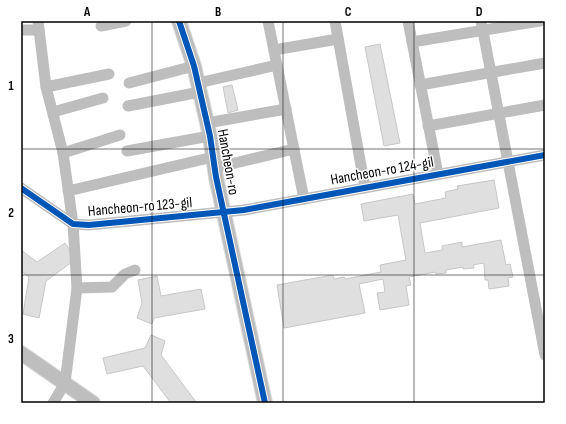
<svg xmlns="http://www.w3.org/2000/svg" width="566" height="424" viewBox="0 0 566 424" font-family="'Sofia Sans Condensed',sans-serif">
  <style>
    .building { fill: #dfdfdf; stroke: #c7c7c7 }
    .lines { fill: none; stroke-linecap: round; stroke-linejoin: round }
    .major-casing { stroke: #dbdbdb; stroke-width: 16 }
    .minor { stroke: #bebebe; stroke-width: 11 }
    .major { stroke: #bebebe; stroke-width: 14 }
    .cycleway-casing { stroke: #fff; stroke-width: 8 }
    .cycleway { stroke: #0057b8; stroke-width: 6 }
    .grid { fill: none; stroke: #000; stroke-width: 1; stroke-opacity: 0.55 }
    .labels { text-anchor: middle; dominant-baseline: central; stroke-width: 3; stroke-linejoin: round; paint-order: stroke }
    .street-label { font-size: 15px; fill: #000; stroke: #fff }
    .neatline { fill: none; stroke: #000; stroke-width: 1.5 }
    .grid-label { font-size: 13px; text-anchor: middle; font-weight: bold; fill: #000 }
  </style>
  <rect width="100%" height="100%" fill="#fff"/>
  <g class="building">
    <polygon points="380,44 400,143 384,146 365,47"/>
    <polygon points="232,85 238,110 228,113 223,87"/>
    <polygon points="494,180 499,208 420,223 425,253 443,250 442,246 462,242 462,247 501,240 506,265 510,264 513,277 508,278 509,286 489,289 488,280 485,280 484,263 473,265 474,268 463,269 463,267 446,270 446,273 436,274 435,272 409,277 411,285 406,286 409,305 380,310 377,293 385,292 383,279 359,284 365,313 284,328 277,285 333,275 334,279 344,277 345,279 381,272 380,265 406,260 398,215 364,221 361,204 413,194 415,204 446,198 445,192 458,189 457,186"/>
    <polygon points="65,243 76,259 46,281 39,318 23,314 29,277 21,271 21,250 37,262"/>
    <polygon points="157,276 161,296 201,289 205,309 154,318 152,324 137,318 142,303 138,280"/>
    <polygon points="151,335 165,341 161,355 196,402 195,403 171,403 143,366 107,374 103,358 145,348"/>
  </g>
  <g class="lines">
    <defs>
      <g id="major">
        <polyline points="179,21 194,66 210,136 216,177 265,403"/>
        <polyline points="21,353 93,403"/>
      </g>
    </defs>
    <use href="#major" class="major-casing"/>
    <g class="minor">
      <polyline points="38,21 46,87 63,153 73,224 77,288 65,383 53,403"/>
      <polyline points="268,21 304,199"/>
      <polyline points="335,21 365,188"/>
      <polyline points="408,21 438,174"/>
      <polyline points="481,21 545,355"/>
      <polyline points="101,26 126,21"/>
      <polyline points="21,30 39,30"/>
      <polyline points="412,42 540,21"/>
      <polyline points="274,50 338,39"/>
      <polyline points="129,83 194,66"/>
      <polyline points="198,83 277,65"/>
      <polyline points="420,85 545,63"/>
      <polyline points="46,87 109,74"/>
      <polyline points="128,106 200,92"/>
      <polyline points="53,112 103,98"/>
      <polyline points="207,123 286,109"/>
      <polyline points="428,126 545,105"/>
      <polyline points="127,151 210,136"/>
      <polyline points="63,153 120,135"/>
      <polyline points="214,168 294,149"/>
      <polyline points="21,188 73,224 89,225 244,210 545,155"/>
      <polyline points="68,191 213,157"/>
      <polyline points="77,288 112,287 125,274 135,270"/>
    </g>
    <use href="#major" class="major"/>
    <defs>
      <g id="cycleway">
        <polyline points="179,21 194,66 210,136 216,177 265,403"/>
        <polyline points="21,188 73,224 89,225 244,210 545,155"/>
      </g>
    </defs>
    <use href="#cycleway" class="cycleway-casing"/>
    <use href="#cycleway" class="cycleway"/>
  </g>
  <path class="grid" d="M152,21V403M283,21V403M414,21V403M21,149H545M21,275H545"/>
  <g class="labels">
    <g class="street-label">
      <text transform="translate(228 162) rotate(80)">Hancheon-ro</text>
      <text transform="translate(382 171) rotate(-10)">Hancheon-ro 124-gil</text>
      <text transform="translate(140 207) rotate(-5)">Hancheon-ro 123-gil</text>
    </g>
  </g>
  <rect width="566" height="424" fill="none" stroke="#ffffff" stroke-width="44"/>
  <rect x="22" y="22" width="522" height="380" class="neatline"/>
  <g class="grid-label">
    <text x="87" y="16">A</text>
    <text x="218" y="16">B</text>
    <text x="348" y="16">C</text>
    <text x="479" y="16">D</text>
    <text x="11" y="90">1</text>
    <text x="11" y="217">2</text>
    <text x="11" y="343">3</text>
  </g>
</svg>
